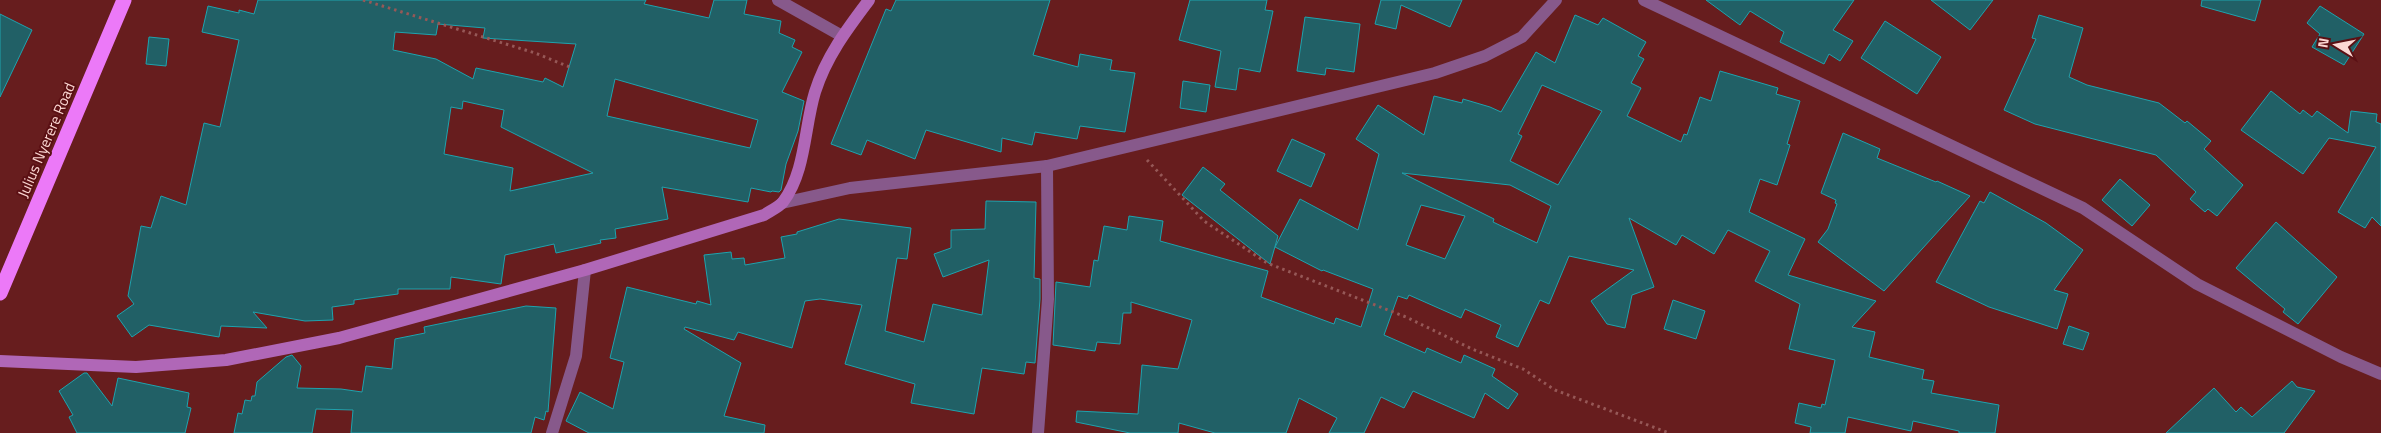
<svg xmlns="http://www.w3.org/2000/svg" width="2381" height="433" viewBox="0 0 2381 433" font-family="'Titillium Web',sans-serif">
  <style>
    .building { fill: #216066; stroke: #1ea3ae; fill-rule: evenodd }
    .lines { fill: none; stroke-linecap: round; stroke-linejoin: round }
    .path { stroke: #965857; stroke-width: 3; stroke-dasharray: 2.5 4; stroke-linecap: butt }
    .street { stroke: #87598b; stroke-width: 12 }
    .secondary { stroke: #b067b7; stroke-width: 12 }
    .highway { stroke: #ec79f8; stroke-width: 15 }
    .labels { text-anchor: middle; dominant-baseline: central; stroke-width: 4; stroke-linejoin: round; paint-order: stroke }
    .street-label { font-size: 15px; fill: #fcd7d3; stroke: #5b1014 }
  </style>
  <rect width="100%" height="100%" fill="#671d1e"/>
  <g class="building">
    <path d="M258,0H646L644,4L709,18L714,0H747L744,14L781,21L779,33L795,40L792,47L802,52L782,92L804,101L798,131L786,164L781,190L779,192L772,191L771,192L751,188L748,202L662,187L668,219L615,229L616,238L600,240L601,243L556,253L554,244L505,255L501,284L451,277L450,289H398V294L354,300V304L332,307L333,320L305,321L253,312L267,328L221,326L219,337L149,325L132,337L117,316L134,304L128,296L141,226L151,228L161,196L186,205L204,123L220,127L239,40L202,32L208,6L239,13V10L254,14ZM438,24L485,28L483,38L576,44L563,87L545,78L543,82L476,68L473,79L436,59L393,50L395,32L436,35ZM615,79L758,120L750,148L607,116ZM463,101L504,110L501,127L593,173L510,191L513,168L444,154L451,107L462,109Z"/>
    <polygon points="896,0 1050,0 1033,55 1078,67 1080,54 1112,60 1110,70 1135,73 1125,132 1080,126 1077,139 1035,132 1032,145 1002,138 1001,152 926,130 915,159 867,140 861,155 831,144 886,9 891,11"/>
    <polygon points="1190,0 1267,0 1265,10 1273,11 1260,72 1239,68 1236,90 1215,87 1221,51 1179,40"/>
    <polygon points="1381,0 1462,0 1450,27 1401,5 1396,29 1375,24"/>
    <polygon points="1706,0 1854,0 1833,30 1853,41 1840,61 1829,54 1824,64 1780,42 1784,32 1750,11 1740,25"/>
    <polygon points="1931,0 1993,0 1970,30"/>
    <polygon points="2202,0 2261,0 2255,21 2201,6"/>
    <polygon points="2320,6 2364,34 2344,65 2312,47 2320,34 2307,23"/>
    <polygon points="0,14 32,30 0,97"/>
    <path d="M1575,15L1598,25L1603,18L1646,42L1638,56L1644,59L1631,83L1641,88L1627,116L1681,142L1684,134L1687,135L1700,97L1711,101L1720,71L1778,88L1776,94L1800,101L1787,144L1790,145L1777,185L1760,179L1749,212L1805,239L1788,275L1876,301L1852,327L1875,332L1869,357L1924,370L1922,379L1934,381L1931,393L1999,405L1995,433H1959V431L1913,421L1911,431L1848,417L1845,433H1810L1811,427L1795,423L1799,403L1821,408L1822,404L1825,405L1835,360L1789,349L1800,304L1755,281L1770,251L1728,230L1714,254L1682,235L1676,245L1629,218L1654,287L1632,295L1625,328L1607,324L1591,301L1634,270L1569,256L1549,304L1540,300L1518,347L1496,337L1501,325L1465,309L1461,318L1409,295L1407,299L1398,296L1384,335L1425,353L1427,348L1461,363L1464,355L1495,369L1492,376L1518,394L1508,409L1485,393L1474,418L1413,391L1404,408L1381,397L1364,433H1329L1337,418L1299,398L1286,433H1215L1179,423L1178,433H1130L1076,422L1077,411L1138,414L1142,365L1178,369L1192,320L1131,302V313H1123L1120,344L1097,342L1095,351L1053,345L1056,282L1090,287L1094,260L1098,261L1104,226L1127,230L1129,216L1163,221L1160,241L1268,271L1261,297L1334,324L1336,318L1361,327L1373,289L1323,270L1322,271L1275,247L1300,199L1358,230L1379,154L1356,139L1378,105L1424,135L1434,96L1462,103L1463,99L1490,107L1501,112L1536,52L1555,63ZM1542,85L1602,111L1558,185L1510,161L1522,136L1518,134ZM1402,173L1510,185L1551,206L1537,243L1493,222L1494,219ZM1421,205L1465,216L1445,259L1406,245Z"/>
    <polygon points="2039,15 2083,28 2069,77 2087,85 2159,103 2185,123 2187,121 2211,141 2204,149 2243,185 2217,216 2208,209 2205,212 2190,199 2196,192 2156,155 2035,124 2004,110 2036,39 2032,38"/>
    <polygon points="1305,17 1360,24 1354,72 1326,68 1325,75 1297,71"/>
    <polygon points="1885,21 1941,57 1917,94 1861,58"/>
    <polygon points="149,37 169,39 166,66 146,64"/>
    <polygon points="1183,81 1210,85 1206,112 1180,108"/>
    <polygon points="2271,91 2300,114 2303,110 2312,117 2317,111 2348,133 2351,111 2377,114 2376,122 2381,124 2381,226 2372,217 2365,228 2338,212 2376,147 2329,138 2303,174 2241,130"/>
    <polygon points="1843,133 1880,149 1877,158 1936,182 1937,181 1970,196 1884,291 1818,242 1828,229 1837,204 1835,203 1836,200 1821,193"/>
    <polygon points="1292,139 1325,154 1311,187 1277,171"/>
    <polygon points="1203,167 1225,184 1220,190 1278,236 1270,264 1182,195"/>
    <polygon points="2120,179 2150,205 2132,226 2102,200"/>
    <polygon points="1990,192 2046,223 2083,250 2054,290 2068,294 2057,329 1989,307 1936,282 1980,201 1984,203"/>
    <polygon points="986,201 1036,202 1034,278 1040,279 1040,299 1035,363 1026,362 1024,374 982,368 974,414 911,403 915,384 845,364 862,305 820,299 805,301 792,348 738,332 734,340 685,327 684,329 741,363 724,416 765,425 764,433 589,433 566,421 580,392 613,409 624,362 610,358 627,287 696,304 697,301 711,305 704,255 731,252 732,259 744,258 745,265 785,258 781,237 797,234 797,232 839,219 911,228 907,259 897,258 885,331 924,342 933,304 982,315 989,260 943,277 934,254 951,248 951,230 985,229"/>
    <polygon points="2276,222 2337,277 2298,324 2283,312 2285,309 2236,268"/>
    <polygon points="1673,300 1705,311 1696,339 1664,329"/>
    <polygon points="526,306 556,308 548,412 546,411 544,420 535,417 531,433 351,433 353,410 316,409 312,433 234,433 238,413 242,414 245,400 251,401 252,396 255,396 257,382 286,357 292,355 301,366 297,388 341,389 362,392 366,366 392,369 395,339 425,333 424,327"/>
    <polygon points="2069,326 2089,333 2083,350 2063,344"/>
    <polygon points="84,373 87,373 112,406 118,378 189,393 187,407 191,408 185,433 77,433 69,417 73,415 59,391"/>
    <polygon points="2292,381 2297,387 2315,391 2284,433 2166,433 2214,388 2236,412 2241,407 2252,417"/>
  </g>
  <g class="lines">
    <g class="path">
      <polyline points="363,0 535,53 572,68"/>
      <polyline points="1147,160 1204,221 1267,263 1406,317 1472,349 1523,369 1555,390 1669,433"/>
    </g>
    <g class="street">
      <polyline points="778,0 842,36"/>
      <polyline points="1644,0 2083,208 2197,284 2341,357 2381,374"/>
      <polyline points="782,203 850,188 1047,166 1435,73 1485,56 1522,37 1556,0"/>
      <polyline points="552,433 576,356 585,270"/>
      <polyline points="1038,433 1048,299 1047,166"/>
    </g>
    <path class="secondary" d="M0,361L136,367L226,360L339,338L585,270L764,215C770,211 779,207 783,202C806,171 804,128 815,92C826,57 847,29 869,0"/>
    <polyline class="highway" points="0,293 124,0"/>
  </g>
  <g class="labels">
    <g class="street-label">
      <text transform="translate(46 140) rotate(-67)">Julius Nyerere Road</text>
    </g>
  </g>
  <g transform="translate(2336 45) rotate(280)" stroke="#5b1014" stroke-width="4" paint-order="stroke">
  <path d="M0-4L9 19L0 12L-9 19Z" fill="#fcd7d3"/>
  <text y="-8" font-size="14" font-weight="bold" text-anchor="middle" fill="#fcd7d3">N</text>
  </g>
</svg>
